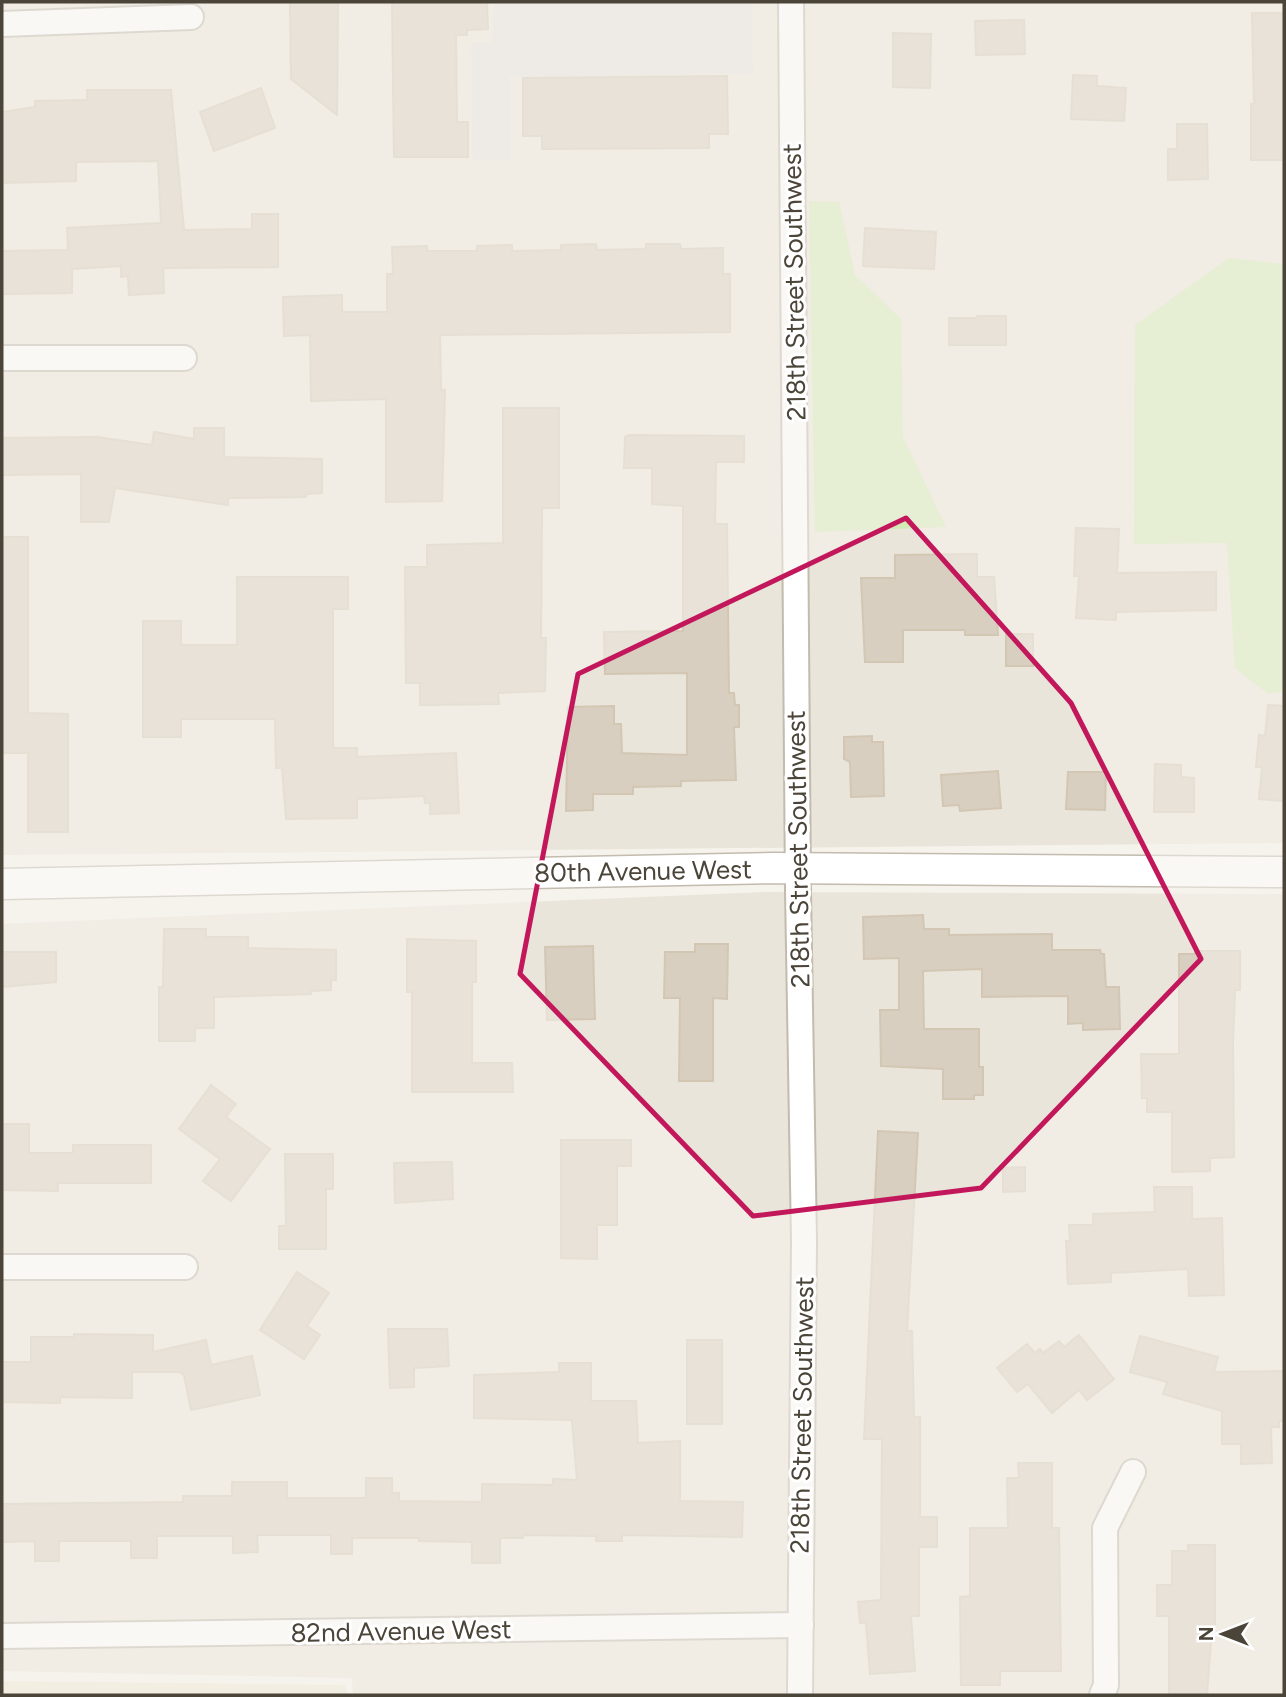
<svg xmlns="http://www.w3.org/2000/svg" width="1286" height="1697" viewBox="0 0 1286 1697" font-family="Figtree,sans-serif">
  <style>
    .residential { fill: #eae5da }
    .education { fill: #efe8d6 }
    .green { fill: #d2eab5 }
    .parking { fill: #e5e3e0 }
    .building { fill: #d8cfc1; stroke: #d3c7b4; stroke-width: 2 }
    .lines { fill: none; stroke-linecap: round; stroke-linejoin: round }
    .minor-casing { stroke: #c2bbae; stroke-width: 28 }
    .tertiary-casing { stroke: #c2bbae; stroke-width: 33 }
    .minor { stroke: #fff; stroke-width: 24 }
    .tertiary { stroke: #fff; stroke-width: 30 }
    .marked { fill: none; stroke: #c2185b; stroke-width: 5; stroke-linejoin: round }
    .labels { text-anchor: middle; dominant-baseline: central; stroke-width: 6; stroke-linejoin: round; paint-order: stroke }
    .street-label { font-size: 26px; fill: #4b4439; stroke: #fff }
  </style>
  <rect width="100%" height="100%" fill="#f6f3ec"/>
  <g class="residential">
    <polygon points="2,2 1284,2 1284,843 2,855"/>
    <polygon points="764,892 1284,894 1284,1695 353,1695 352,1678 2,1671 2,924"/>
  </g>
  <polygon class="education" points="2,1681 346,1685 347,1695 2,1695"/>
  <g class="green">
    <polygon points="809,201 839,202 855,275 901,319 903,437 946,527 815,532"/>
    <polygon points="1229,258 1284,264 1284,691 1268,694 1235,668 1227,543 1134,544 1135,325"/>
  </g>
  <polygon class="parking" points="493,2 752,2 753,73 510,77 511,159 473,160 471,43 493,42"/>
  <g class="building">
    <polygon points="290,2 338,2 337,115 291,79"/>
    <polygon points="392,2 487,2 488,29 467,30 467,35 456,35 457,122 468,122 468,157 394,157"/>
    <polygon points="1252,13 1284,13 1284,160 1251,160 1251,104 1254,104"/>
    <polygon points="1024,20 1025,54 976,55 975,21"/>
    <polygon points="893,33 931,34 930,88 893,87"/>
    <polygon points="1073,75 1097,76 1097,86 1126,88 1124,121 1071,119"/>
    <polygon points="727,76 728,134 709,134 709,148 542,149 542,136 523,136 523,78"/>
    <polygon points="261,88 275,128 214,151 200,112"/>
    <polygon points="87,90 171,90 184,230 252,229 252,214 278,214 278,267 163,268 164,293 129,295 128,276 121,277 121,266 72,269 72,293 2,294 2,251 68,250 67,228 161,223 158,161 76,162 76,181 2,183 2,112 35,107 35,101 87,100"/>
    <polygon points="1177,124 1207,124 1208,179 1168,180 1168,149 1177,149"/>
    <polygon points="865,228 936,232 934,269 863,266"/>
    <polygon points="596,244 597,250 646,249 646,244 680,244 681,249 723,248 723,274 730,274 730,332 440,335 441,390 445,390 442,501 386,502 386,399 311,401 310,335 284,336 283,297 342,295 342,312 387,312 387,274 393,274 392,247 427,246 427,251 477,251 477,246 512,245 512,251 561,250 561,245"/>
    <polygon points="977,316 1006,316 1006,345 949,345 949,318 977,318"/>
    <polygon points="503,408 559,408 559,508 542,508 541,638 546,638 545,691 498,693 499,704 420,705 420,683 406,683 405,567 427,567 427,545 503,543"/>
    <polygon points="194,428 224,428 224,457 322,459 322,493 306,494 306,497 228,498 228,505 115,488 109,522 81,522 81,474 2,475 2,438 97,437 152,445 154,432 194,439"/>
    <polygon points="629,435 744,436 744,462 716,462 715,524 727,524 729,693 734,693 735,705 739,705 739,727 734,727 736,780 681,781 681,786 633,787 633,794 593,794 593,810 566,811 568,707 614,706 614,724 621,724 622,753 687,755 687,673 605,674 604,632 683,631 683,506 652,504 652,468 624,468 625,437"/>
    <polygon points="1076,528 1119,529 1117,573 1216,572 1216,610 1116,612 1116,620 1076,618 1079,576 1074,576"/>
    <polygon points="2,537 28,537 28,713 68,714 68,832 28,832 28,753 2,753"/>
    <polygon points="977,554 977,577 994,577 998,635 965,635 965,630 903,630 903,662 865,662 861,578 895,578 895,555"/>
    <polygon points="237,577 348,577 348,609 333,609 333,748 357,748 357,757 456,753 459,813 430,814 430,803 425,803 424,796 357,799 357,818 286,819 282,768 276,768 275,719 181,719 181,737 143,737 143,621 181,621 181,645 237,645"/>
    <rect x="1006" y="634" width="27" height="32"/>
    <polygon points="1268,705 1284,706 1284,801 1259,799 1262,767 1256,767 1259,735 1265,736"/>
    <polygon points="872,736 872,742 883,742 884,796 851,797 850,762 844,759 844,737"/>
    <polygon points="1155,764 1181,765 1181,777 1194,778 1194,812 1154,812"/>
    <polygon points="998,771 1001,808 960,811 959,805 943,806 941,775"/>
    <polygon points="1068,772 1106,772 1105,810 1066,809"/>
    <polygon points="923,915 924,929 949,929 949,935 1052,934 1052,950 1100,950 1101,954 1104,954 1106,987 1119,987 1120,1029 1083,1030 1083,1023 1068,1024 1068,996 982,997 982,969 923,971 924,1029 979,1029 979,1067 983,1067 983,1095 974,1095 974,1099 943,1099 943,1069 881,1066 880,1010 899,1010 899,958 864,959 863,917"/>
    <polygon points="164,929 206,929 206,937 248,937 248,948 336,950 336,980 331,980 331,990 311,991 311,994 214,997 214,1028 195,1028 195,1041 159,1041 159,987 163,987"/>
    <polygon points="407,939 476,941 476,982 472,982 472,1063 512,1063 513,1092 412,1092 412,992 407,992"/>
    <polygon points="695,944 728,944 727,999 713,998 713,1081 679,1081 680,998 664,998 665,952 695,952"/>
    <polygon points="593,946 595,1019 547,1020 545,947"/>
    <polygon points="1195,951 1240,951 1240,990 1235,990 1233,1042 1234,1157 1210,1158 1210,1171 1172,1172 1172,1112 1147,1112 1147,1098 1142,1098 1141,1054 1179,1054 1179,954 1195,954"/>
    <polygon points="2,952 56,952 56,982 2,987"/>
    <polygon points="211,1085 236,1104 226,1117 270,1149 231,1201 203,1181 220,1159 179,1129"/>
    <polygon points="2,1124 29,1124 29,1153 73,1153 73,1145 151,1145 151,1183 58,1183 58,1191 2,1190"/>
    <polygon points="878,1131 918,1133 907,1331 912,1331 914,1417 920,1417 920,1517 937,1517 937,1547 919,1547 919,1616 911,1616 915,1671 870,1674 866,1623 860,1623 858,1602 881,1600 882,1439 864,1439"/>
    <polygon points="561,1140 631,1140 631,1166 617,1166 617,1225 597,1225 597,1259 561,1258"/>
    <polygon points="285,1154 333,1154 333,1189 326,1189 326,1249 279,1249 279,1226 286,1226"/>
    <polygon points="452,1162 453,1199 395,1203 394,1163"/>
    <polygon points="1025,1167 1025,1191 1003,1192 1003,1168"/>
    <polygon points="1154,1187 1192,1187 1192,1219 1222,1218 1224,1295 1189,1296 1188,1269 1111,1273 1111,1282 1068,1284 1066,1241 1070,1241 1069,1225 1093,1225 1093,1214 1155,1212"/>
    <polygon points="297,1272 329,1293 307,1326 320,1335 304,1359 260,1330"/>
    <polygon points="388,1329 447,1329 449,1366 414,1368 414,1387 390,1388"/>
    <polygon points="74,1334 153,1335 153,1352 206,1340 211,1365 252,1356 260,1395 191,1410 184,1375 180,1372 132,1372 132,1398 60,1397 60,1403 2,1402 2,1362 31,1362 31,1337 74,1337"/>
    <polygon points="1079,1335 1114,1379 1087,1400 1079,1390 1052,1413 1028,1384 1017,1392 997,1368 1027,1344 1035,1353 1040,1349 1043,1353 1059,1341 1064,1347"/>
    <polygon points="1140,1336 1218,1357 1214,1372 1284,1371 1284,1421 1279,1421 1279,1427 1271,1427 1272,1463 1241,1464 1241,1444 1222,1444 1222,1411 1163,1394 1167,1382 1130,1372"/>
    <rect x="687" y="1340" width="35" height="84"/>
    <polygon points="559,1363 591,1363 591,1401 636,1401 638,1443 680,1441 680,1501 743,1502 742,1537 622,1535 622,1541 596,1541 596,1536 523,1535 523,1538 500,1538 500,1563 472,1563 472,1542 419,1541 419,1538 352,1538 352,1554 331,1554 331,1535 257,1535 258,1552 233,1553 233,1536 157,1536 157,1558 131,1558 131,1541 59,1541 59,1561 35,1561 35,1541 2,1542 2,1504 183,1502 183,1496 232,1496 232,1482 287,1482 287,1498 366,1498 366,1478 392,1478 392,1493 399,1493 399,1501 482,1502 482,1484 553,1485 553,1479 577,1480 572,1420 474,1418 474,1375 559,1372"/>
    <polygon points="1018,1463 1052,1463 1052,1528 1059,1528 1061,1671 1000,1671 1000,1685 961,1685 960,1597 970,1596 970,1528 1008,1528 1007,1478 1019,1478"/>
    <polygon points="1188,1545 1215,1545 1215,1642 1211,1642 1207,1695 1169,1695 1169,1616 1157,1616 1157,1585 1172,1585 1172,1551 1188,1551"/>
  </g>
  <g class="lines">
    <defs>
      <g id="minor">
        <polyline points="791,2 798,891 804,1241 800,1695"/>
        <polyline points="2,24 191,17"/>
        <polyline points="2,358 184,358"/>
        <polyline points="2,1267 185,1267"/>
        <polyline points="2,1636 801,1625"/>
        <polyline points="1102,1695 1106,1685 1105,1528 1133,1472"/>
      </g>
      <polyline id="tertiary" points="2,884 773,868 1284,872"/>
    </defs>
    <use href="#minor" class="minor-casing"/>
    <use href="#tertiary" class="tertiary-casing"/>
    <use href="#minor" class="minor"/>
    <use href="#tertiary" class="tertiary"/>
  </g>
  <path d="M0 0H1286V1697H0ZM906,518L1071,703L1201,959L981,1188L753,1216L520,974L578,674Z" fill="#f6f3ec" fill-opacity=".55" fill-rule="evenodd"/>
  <path class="marked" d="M906,518L1071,703L1201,959L981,1188L753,1216L520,974L578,674Z"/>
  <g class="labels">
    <g class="street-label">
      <text transform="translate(794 282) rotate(-91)">218th Street Southwest</text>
      <text transform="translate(798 849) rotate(-91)">218th Street Southwest</text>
      <text transform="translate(643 871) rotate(-1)">80th Avenue West</text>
      <text transform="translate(802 1415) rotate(-89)">218th Street Southwest</text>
      <text transform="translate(401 1631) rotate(-1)">82nd Avenue West</text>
    </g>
  </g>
  <rect width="1286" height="1697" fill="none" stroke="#4b4439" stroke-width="7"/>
  <g transform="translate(1223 1634) rotate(270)" stroke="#ffffff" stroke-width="5" paint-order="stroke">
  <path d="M0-5L12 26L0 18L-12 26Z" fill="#4b4439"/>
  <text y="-10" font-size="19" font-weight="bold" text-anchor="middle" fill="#4b4439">N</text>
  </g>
</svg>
